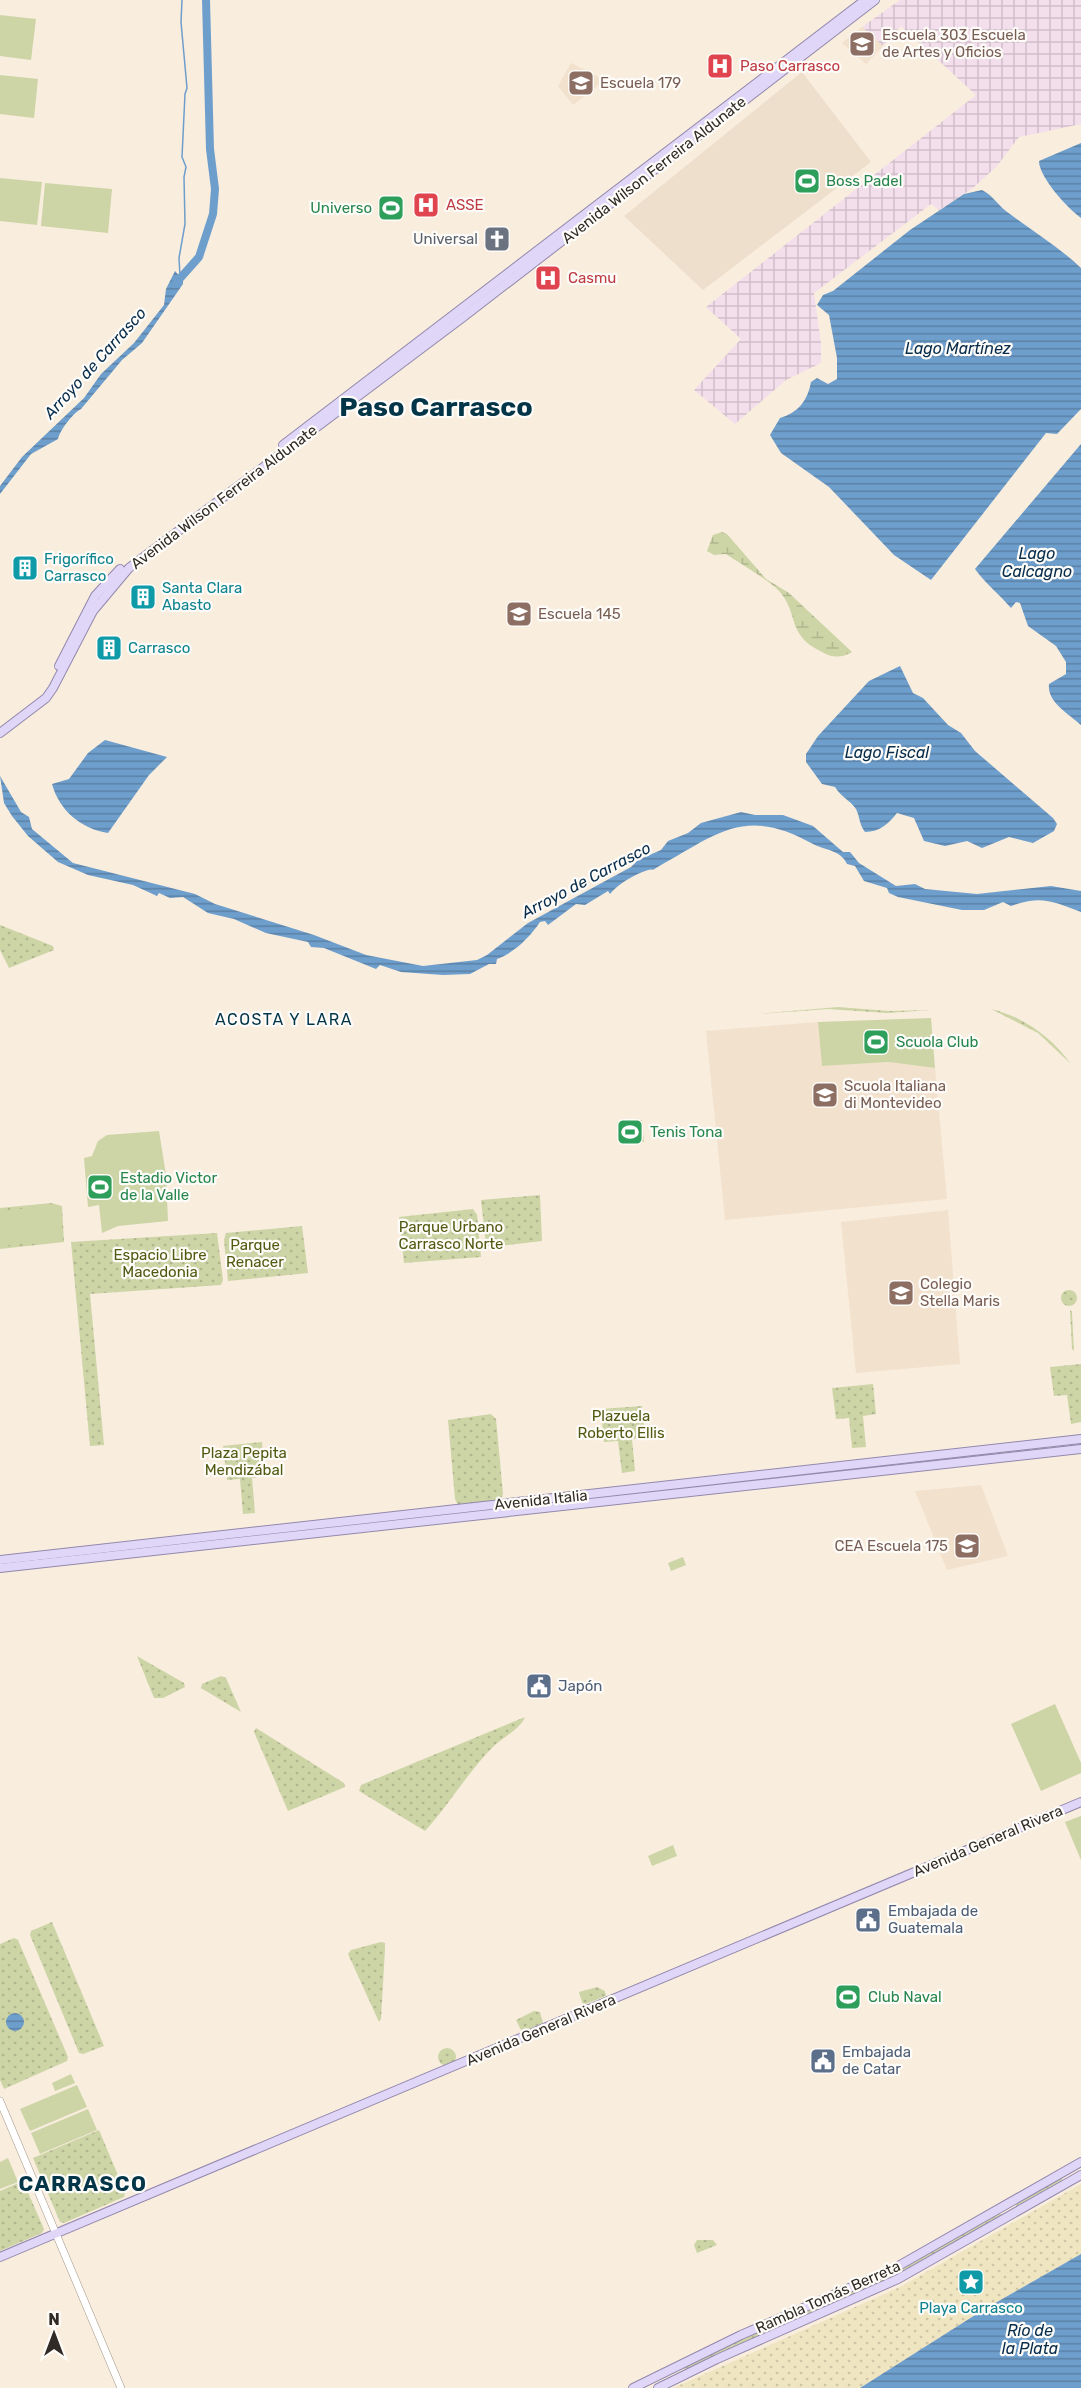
<svg xmlns="http://www.w3.org/2000/svg" width="1081" height="2388" viewBox="0 0 1081 2388" font-family="Rubik,sans-serif">
  <style>
    .commercial { fill: #eddfcc }
    .industrial { fill: url(#industrial-grid) }
    .built { fill: #f2e1cc }
    .green { fill: url(#green-dots) }
    .wetland { fill: url(#wetland-marsh) }
    .sand { fill: url(#sand-dots) }
    .pitch { fill: #cdd5a6 }
    .water { fill: url(#water-rules) }
    .lines { fill: none; stroke-linecap: round; stroke-linejoin: round }
    .stream { stroke: #6e9ecc; stroke-width: 1.5 }
    .river { stroke: #6e9ecc; stroke-width: 8 }
    .minor-casing { stroke: #a19688; stroke-width: 8 }
    .major-casing { stroke: #9388ac; stroke-width: 10 }
    .minor { stroke: #fff; stroke-width: 7 }
    .major { stroke: #dfd6f8; stroke-width: 8 }
    .labels { text-anchor: middle; dominant-baseline: central; stroke-width: 4.5; stroke-linejoin: round; paint-order: stroke }
    .education-label { font-size: 15px; fill: #785e54; stroke: #fefcf9; text-anchor: start }
    .health-label { font-size: 15px; fill: #be3a42; stroke: #fefcf9; text-anchor: start }
    .street-label { font-size: 15px; fill: #302b26; stroke: #fefcf9 }
    .leisure-label { font-size: 15px; fill: #27864d; stroke: #fefcf9; text-anchor: start }
    .worship-label { font-size: 15px; fill: #5b616d; stroke: #fefcf9; text-anchor: end }
    .culture-label { font-size: 15px; fill: #0d838f; stroke: #fefcf9; text-anchor: start }
    .park-label { font-size: 15px; fill: #525a11; stroke: #fefcf9 }
    .service-label { font-size: 15px; fill: #4e5e75; stroke: #fefcf9; text-anchor: start }
    .water-label { font-size: 16px; font-style: italic; fill: #082d4c; stroke: #fefcf9 }
    .neighbourhood-label { font-size: 16px; letter-spacing: 1.5px; fill: #033549; stroke: #fefcf9 }
    .district-label { font-size: 21px; font-weight: bold; letter-spacing: 1.5px; fill: #033549; stroke: #fefcf9 }
    .town-label { font-size: 27px; font-weight: bold; fill: #033549; stroke: #fefcf9 }
  </style>
  <defs>
    <pattern id="industrial-grid" width="8" height="8" patternUnits="userSpaceOnUse" patternTransform="scale(1.5)"><rect width="8" height="8" fill="#f3deec"/><path d="M0 4h8M4 0v8" fill="none" stroke="#d1bfca"/></pattern>
    <pattern id="green-dots" width="8" height="8" patternUnits="userSpaceOnUse" patternTransform="scale(1.5)"><rect width="8" height="8" fill="#cdd5a6"/><path d="M2 2h.1M6 6h.1" fill="none" stroke="#b0b78f" stroke-width="1.8" stroke-linecap="round"/></pattern>
    <pattern id="wetland-marsh" width="20" height="14" patternUnits="userSpaceOnUse" patternTransform="scale(1.5)"><rect width="20" height="14" fill="#cdd5a6"/><path d="M1 5h8M5 5V1M11 12h8M15 12V8" fill="none" stroke="#b0b78f"/></pattern>
    <pattern id="sand-dots" width="8" height="8" patternUnits="userSpaceOnUse" patternTransform="scale(1.5)"><rect width="8" height="8" fill="#efe5c0"/><path d="M2 2h.1M6 6h.1" fill="none" stroke="#cdc5a5" stroke-width="1.8" stroke-linecap="round"/></pattern>
    <pattern id="water-rules" width="6" height="5" patternUnits="userSpaceOnUse" patternTransform="scale(1.5)"><rect width="6" height="5" fill="#6e9ecc"/><path d="M0 2.5h6" fill="none" stroke="#5b81a5"/></pattern>
  </defs>
  <rect width="100%" height="100%" fill="#f9edde"/>
  <polygon class="commercial" points="802,72 871,162 703,290 624,216"/>
  <polygon class="industrial" points="900,0 1081,0 1081,124 1019,137 997,166 973,188 939,210 931,204 814,293 821,343 821,363 786,380 735,424 694,390 741,339 706,307 976,95 901,26 883,46 862,27"/>
  <g class="built">
    <polygon points="862,27 883,46 866,64 842,43"/>
    <polygon points="571,63 605,80 573,105 558,86"/>
    <polygon points="524,601 532,608 516,626 508,619"/>
    <polygon points="818,1022 822,1066 889,1062 935,1068 947,1199 725,1220 706,1031"/>
    <polygon points="948,1210 960,1364 856,1373 841,1222"/>
    <polygon points="981,1485 1008,1556 947,1570 915,1491"/>
  </g>
  <g class="green">
    <polygon points="0,925 53,946 54,950 9,968 0,950"/>
    <polygon points="838,1007 889,1011 931,1010 887,1013 828,1009 757,1014"/>
    <path d="M991,1009C1024,1017 1051,1037 1071,1064L1038,1033Z"/>
    <polygon points="540,1195 542,1241 491,1247 486,1245 481,1200"/>
    <polygon points="51,1203 62,1206 64,1242 0,1249 0,1208"/>
    <polygon points="473,1209 477,1215 481,1257 404,1263 399,1217"/>
    <polygon points="302,1226 308,1273 228,1281 224,1240 226,1233"/>
    <polygon points="217,1233 223,1280 221,1285 90,1294 104,1445 90,1446 71,1242"/>
    <circle cx="1069" cy="1298" r="8"/>
    <polygon points="1070,1310 1072,1312 1074,1351 1072,1349"/>
    <polygon points="1081,1364 1081,1422 1071,1424 1067,1395 1054,1396 1050,1367"/>
    <polygon points="873,1384 876,1414 863,1416 866,1447 852,1448 849,1418 836,1419 832,1388"/>
    <polygon points="642,1406 645,1437 632,1439 635,1471 622,1473 618,1441 604,1442 601,1409"/>
    <polygon points="491,1414 496,1419 503,1494 501,1500 458,1505 455,1499 448,1420"/>
    <polygon points="262,1442 265,1476 252,1478 255,1513 243,1514 240,1479 227,1480 223,1446"/>
    <polygon points="1081,1444 1081,1447 907,1464 908,1462"/>
    <polygon points="888,1464 889,1467 473,1513 472,1511"/>
    <polygon points="137,1656 184,1683 185,1687 163,1698 154,1698"/>
    <polygon points="221,1676 226,1678 241,1712 201,1688 202,1684"/>
    <path d="M525,1717C521,1728 504,1737 495,1745C468,1771 450,1804 425,1831L359,1791L361,1785Z"/>
    <polygon points="256,1728 344,1783 345,1787 288,1811 254,1732"/>
    <polygon points="52,1922 104,2046 83,2054 79,2053 30,1935 31,1931"/>
    <polygon points="14,1938 18,1940 68,2057 67,2061 4,2089 0,2080 0,1944"/>
    <polygon points="381,1942 385,1943 385,1949 381,2019 379,2022 348,1954 351,1950"/>
    <polygon points="597,1987 605,1991 606,1996 583,2005 579,1992"/>
    <polygon points="534,2011 540,2012 543,2023 522,2032 516,2020"/>
    <circle cx="447" cy="2057" r="9"/>
    <polygon points="99,2130 125,2192 124,2197 64,2223 60,2222 33,2158"/>
    <polygon points="1061,2177 1063,2181 1018,2207 1016,2205"/>
    <polygon points="23,2181 44,2229 42,2233 0,2251 0,2191"/>
    <polygon points="998,2213 1003,2215 904,2272 901,2270"/>
    <polygon points="697,2240 713,2240 717,2245 697,2253 694,2245"/>
    <polygon points="886,2276 888,2280 796,2320 793,2319 794,2316"/>
    <polygon points="776,2324 780,2327 778,2329 686,2369 682,2368 684,2364"/>
  </g>
  <path class="wetland" d="M722,532L727,534L766,579L789,593L852,652C842,658 832,658 822,652C785,634 800,614 779,591C769,580 739,563 726,554L714,555L707,551L713,535Z"/>
  <polygon class="sand" points="1081,2184 1081,2254 983,2310 860,2388 673,2388 900,2287"/>
  <g class="pitch">
    <polygon points="0,15 36,19 31,60 0,56"/>
    <polygon points="0,75 38,79 34,118 0,114"/>
    <polygon points="0,178 42,182 37,225 0,221"/>
    <polygon points="45,183 112,189 108,233 41,226"/>
    <polygon points="931,1018 935,1068 889,1062 822,1066 818,1022"/>
    <polygon points="642,1120 644,1142 619,1144 617,1122"/>
    <polygon points="159,1131 166,1175 168,1221 118,1226 102,1233 99,1205 88,1207 84,1158 92,1156 98,1141 107,1135"/>
    <polygon points="59,1205 63,1240 0,1246 0,1211"/>
    <polygon points="683,1557 686,1565 671,1571 668,1563"/>
    <polygon points="1055,1704 1081,1763 1081,1773 1041,1791 1011,1724"/>
    <polygon points="1081,1816 1081,1860 1065,1822"/>
    <polygon points="673,1845 677,1856 652,1866 648,1856"/>
    <polygon points="71,2074 75,2083 55,2091 52,2083"/>
    <polygon points="77,2085 87,2107 30,2131 20,2109"/>
    <polygon points="88,2109 97,2130 40,2154 31,2133"/>
    <polygon points="8,2158 18,2182 0,2189 0,2162"/>
  </g>
  <g class="water">
    <path d="M1081,143V218C1068,209 1039,177 1039,161Z"/>
    <path d="M982,190C994,196 999,207 1010,214C1034,232 1059,247 1081,268V409L1057,434L1046,433L931,580L894,555L829,487L781,453L770,435L780,418C798,413 808,400 811,382L817,378L828,384L837,379V358L829,315L817,305L823,295L833,291L910,230L964,194Z"/>
    <path d="M175,271L183,280V284L142,343L122,360L81,409C73,413 60,430 58,439L31,454L0,494V486L22,457L84,398L101,374L134,343L164,305L166,289Z"/>
    <path d="M1081,444V725C1068,713 1047,702 1049,684L1066,674V662L1056,646L1028,626L1020,603L1016,602L1011,608C999,594 986,584 975,569Z"/>
    <path d="M900,666L913,693L923,698L948,725L961,733L975,751L1053,818L1057,824L1054,831L1033,843L1009,837L982,848L967,841L945,846L924,841L914,818L897,813C889,823 880,832 865,832C859,824 860,817 856,809C851,801 841,797 835,787L822,784L806,762V754L818,736L869,681Z"/>
    <path d="M105,740L167,757L149,775L108,833C81,829 59,810 52,784L69,779L88,753Z"/>
    <path d="M0,776L21,812L29,817L32,829L73,863L195,894L215,904L314,935L366,955L423,966L477,960L487,955L528,923L631,867L638,860L661,850L668,841L688,833L701,823L741,812L755,815H783L813,826L843,852H850L859,863L896,886L915,884L925,889L977,894L1051,886L1081,891V912C1052,901 1041,895 1011,906L1003,902L984,910H962L898,897L889,893L887,888L864,881L855,866L847,864C841,850 824,850 813,844C744,805 716,835 656,868C650,872 655,868 648,870C635,874 618,884 610,894L608,891L585,905L576,904L548,925L545,921L540,922C530,937 514,953 497,959L496,964H489L470,974L443,975L401,972L380,965L376,969L324,948L311,947L308,942L266,933L234,919L208,913L183,897L170,898L159,893L157,896L133,885L88,875L58,862L28,836L12,816L4,803Z"/>
    <circle cx="15" cy="2022" r="9"/>
    <polygon points="1081,2254 1081,2388 860,2388 983,2310"/>
  </g>
  <g class="lines">
    <polyline class="stream" points="180,276 179,258 185,224 184,177 186,167 182,157 185,94 187,88 181,22 182,0"/>
    <polyline class="river" points="175,284 199,257 213,214 215,189 210,149 206,0"/>
    <defs>
      <polyline id="minor" points="0,2101 121,2388"/>
      <g id="major">
        <polyline points="283,445 865,0"/>
        <polyline points="59,666 95,596 120,569"/>
        <polyline points="0,733 46,698 53,688 93,611 129,568 462,318 875,0"/>
        <polyline points="0,1560 1081,1439"/>
        <polyline points="0,1568 1081,1449"/>
        <polyline points="0,2257 1081,1802"/>
        <polyline points="633,2388 741,2335 893,2269 1081,2162"/>
        <polyline points="658,2388 717,2359 898,2279 1081,2175"/>
      </g>
    </defs>
    <use href="#minor" class="minor-casing"/>
    <use href="#major" class="major-casing"/>
    <use href="#minor" class="minor"/>
    <use href="#major" class="major"/>
  </g>
  <defs>
    <symbol id="school-square" viewBox="-11 -11 22 22"><rect x="-9" y="-9" width="18" height="18" rx="4" fill="#8d6e63" stroke="#fefcf9"/><path d="M0-5L7-2L0 1L-7-2ZM-4 1L0 2.5L4 1V4Q0 6-4 4Z" fill="#fff"/></symbol>
    <symbol id="hospital-square" viewBox="-11 -11 22 22"><rect x="-9" y="-9" width="18" height="18" rx="4" fill="#e0444e" stroke="#fefcf9"/><path d="M-5-5h3v3.5h4V-5h3V5h-3V1.5h-4V5h-3Z" fill="#fff"/></symbol>
    <symbol id="stadium-square" viewBox="-11 -11 22 22"><rect x="-9" y="-9" width="18" height="18" rx="4" fill="#2e9e5b" stroke="#fefcf9"/><path d="M0-5a6.5 5 0 1 0 0 10a6.5 5 0 1 0 0-10ZM-3.5-1.8h7v3.6h-7Z" fill="#fff"/></symbol>
    <symbol id="church-square" viewBox="-11 -11 22 22"><rect x="-9" y="-9" width="18" height="18" rx="4" fill="#6b7280" stroke="#fefcf9"/><path d="M-1.2-6h2.4v3.5h3.3v2.4h-3.3V6h-2.4V-.1h-3.3v-2.4h3.3Z" fill="#fff"/></symbol>
    <symbol id="building-square" viewBox="-11 -11 22 22"><rect x="-9" y="-9" width="18" height="18" rx="4" fill="#0f9aa8" stroke="#fefcf9"/><path d="M-4-6H4V6H1V3H-1V6H-4ZM-2.5-4.3h1.7v1.8h-1.7ZM.8-4.3h1.7v1.8H.8ZM-2.5-1h1.7V.8h-1.7ZM.8-1h1.7V.8H.8Z" fill="#fff"/></symbol>
    <symbol id="civic-square" viewBox="-11 -11 22 22"><rect x="-9" y="-9" width="18" height="18" rx="4" fill="#5c6f8a" stroke="#fefcf9"/><path d="M-.6-6.5H3V-4.5H.6V-3L4-1V1h2V6H-6V1h2V-1L-.6-3ZM-1.2 2.5V6h2.4V2.5Z" fill="#fff"/></symbol>
    <symbol id="sight-square" viewBox="-11 -11 22 22"><rect x="-9" y="-9" width="18" height="18" rx="4" fill="#0f9aa8" stroke="#fefcf9"/><path d="M0-6L1.8-2.2L6-1.7L2.9 1.2L3.7 5.4L0 3.3L-3.7 5.4L-2.9 1.2L-6-1.7L-1.8-2.2Z" fill="#fff"/></symbol>
  </defs>
  <g fill-rule="evenodd">
    <use href="#school-square" x="847" y="29" width="30" height="30"/>
    <use href="#hospital-square" x="705" y="51" width="30" height="30"/>
    <use href="#school-square" x="566" y="68" width="30" height="30"/>
    <use href="#stadium-square" x="792" y="166" width="30" height="30"/>
    <use href="#hospital-square" x="411" y="190" width="30" height="30"/>
    <use href="#stadium-square" x="376" y="193" width="30" height="30"/>
    <use href="#church-square" x="482" y="224" width="30" height="30"/>
    <use href="#hospital-square" x="533" y="263" width="30" height="30"/>
    <use href="#building-square" x="10" y="553" width="30" height="30"/>
    <use href="#building-square" x="128" y="582" width="30" height="30"/>
    <use href="#school-square" x="504" y="599" width="30" height="30"/>
    <use href="#building-square" x="94" y="633" width="30" height="30"/>
    <use href="#stadium-square" x="861" y="1027" width="30" height="30"/>
    <use href="#school-square" x="810" y="1080" width="30" height="30"/>
    <use href="#stadium-square" x="615" y="1117" width="30" height="30"/>
    <use href="#stadium-square" x="85" y="1172" width="30" height="30"/>
    <use href="#school-square" x="886" y="1278" width="30" height="30"/>
    <use href="#school-square" x="952" y="1531" width="30" height="30"/>
    <use href="#civic-square" x="524" y="1671" width="30" height="30"/>
    <use href="#civic-square" x="853" y="1905" width="30" height="30"/>
    <use href="#stadium-square" x="833" y="1982" width="30" height="30"/>
    <use href="#civic-square" x="808" y="2046" width="30" height="30"/>
    <use href="#sight-square" x="956" y="2267" width="30" height="30"/>
  </g>
  <g class="labels">
    <g class="education-label">
      <text x="882" y="35">Escuela 303 Escuela<tspan x="882" dy="17">de Artes y Oficios</tspan></text>
      <text x="600" y="83">Escuela 179</text>
      <text x="538" y="614">Escuela 145</text>
      <text x="844" y="1086">Scuola Italiana<tspan x="844" dy="17">di Montevideo</tspan></text>
      <text x="920" y="1284">Colegio<tspan x="920" dy="17">Stella Maris</tspan></text>
      <text x="948" y="1546" text-anchor="end">CEA Escuela 175</text>
    </g>
    <g class="health-label">
      <text x="740" y="66">Paso Carrasco</text>
      <text x="446" y="205">ASSE</text>
      <text x="568" y="278">Casmu</text>
    </g>
    <g class="street-label">
      <text transform="translate(654 170) rotate(-38)">Avenida Wilson Ferreira Aldunate</text>
      <text transform="translate(224 497) rotate(-37)">Avenida Wilson Ferreira Aldunate</text>
      <text transform="translate(541 1500) rotate(-6)">Avenida Italia</text>
      <text transform="translate(988 1841) rotate(-23)">Avenida General Rivera</text>
      <text transform="translate(541 2030) rotate(-23)">Avenida General Rivera</text>
      <text transform="translate(828 2297) rotate(-24)">Rambla Tomás Berreta</text>
    </g>
    <g class="leisure-label">
      <text x="826" y="181">Boss Padel</text>
      <text x="372" y="208" text-anchor="end">Universo</text>
      <text x="896" y="1042">Scuola Club</text>
      <text x="650" y="1132">Tenis Tona</text>
      <text x="120" y="1178">Estadio Victor<tspan x="120" dy="17">de la Valle</tspan></text>
      <text x="868" y="1997">Club Naval</text>
    </g>
    <g class="worship-label">
      <text x="478" y="239">Universal</text>
    </g>
    <g class="culture-label">
      <text x="44" y="559">Frigorífico<tspan x="44" dy="17">Carrasco</tspan></text>
      <text x="162" y="588">Santa Clara<tspan x="162" dy="17">Abasto</tspan></text>
      <text x="128" y="648">Carrasco</text>
      <text x="971" y="2308" text-anchor="middle">Playa Carrasco</text>
    </g>
    <g class="park-label">
      <text x="451" y="1227">Parque Urbano<tspan x="451" dy="17">Carrasco Norte</tspan></text>
      <text x="255" y="1245">Parque<tspan x="255" dy="17">Renacer</tspan></text>
      <text x="160" y="1255">Espacio Libre<tspan x="160" dy="17">Macedonia</tspan></text>
      <text x="621" y="1416">Plazuela<tspan x="621" dy="17">Roberto Ellis</tspan></text>
      <text x="244" y="1453">Plaza Pepita<tspan x="244" dy="17">Mendizábal</tspan></text>
    </g>
    <g class="service-label">
      <text x="558" y="1686">Japón</text>
      <text x="888" y="1911">Embajada de<tspan x="888" dy="17">Guatemala</tspan></text>
      <text x="842" y="2052">Embajada<tspan x="842" dy="17">de Catar</tspan></text>
    </g>
    <g class="water-label">
      <text x="958" y="348">Lago Martínez</text>
      <text transform="translate(95 363) rotate(-48)">Arroyo de Carrasco</text>
      <text x="1037" y="553">Lago<tspan x="1037" dy="18">Calcagno</tspan></text>
      <text x="887" y="752">Lago Fiscal</text>
      <text transform="translate(586 880) rotate(-28)">Arroyo de Carrasco</text>
      <text x="1030" y="2330">Río de<tspan x="1030" dy="18">la Plata</tspan></text>
    </g>
    <g class="neighbourhood-label">
      <text x="284" y="1019">ACOSTA Y LARA</text>
    </g>
    <g class="district-label">
      <text x="83" y="2183">CARRASCO</text>
    </g>
    <g class="town-label">
      <text x="436" y="407">Paso Carrasco</text>
    </g>
  </g>
  <g transform="translate(54 2334)" stroke="#fefcf9" stroke-width="4.5" paint-order="stroke">
  <path d="M0-4.5L10 22L0 15L-10 22Z" fill="#302b26"/>
  <text y="-9" font-size="16" font-weight="bold" text-anchor="middle" fill="#302b26">N</text>
  </g>
</svg>
